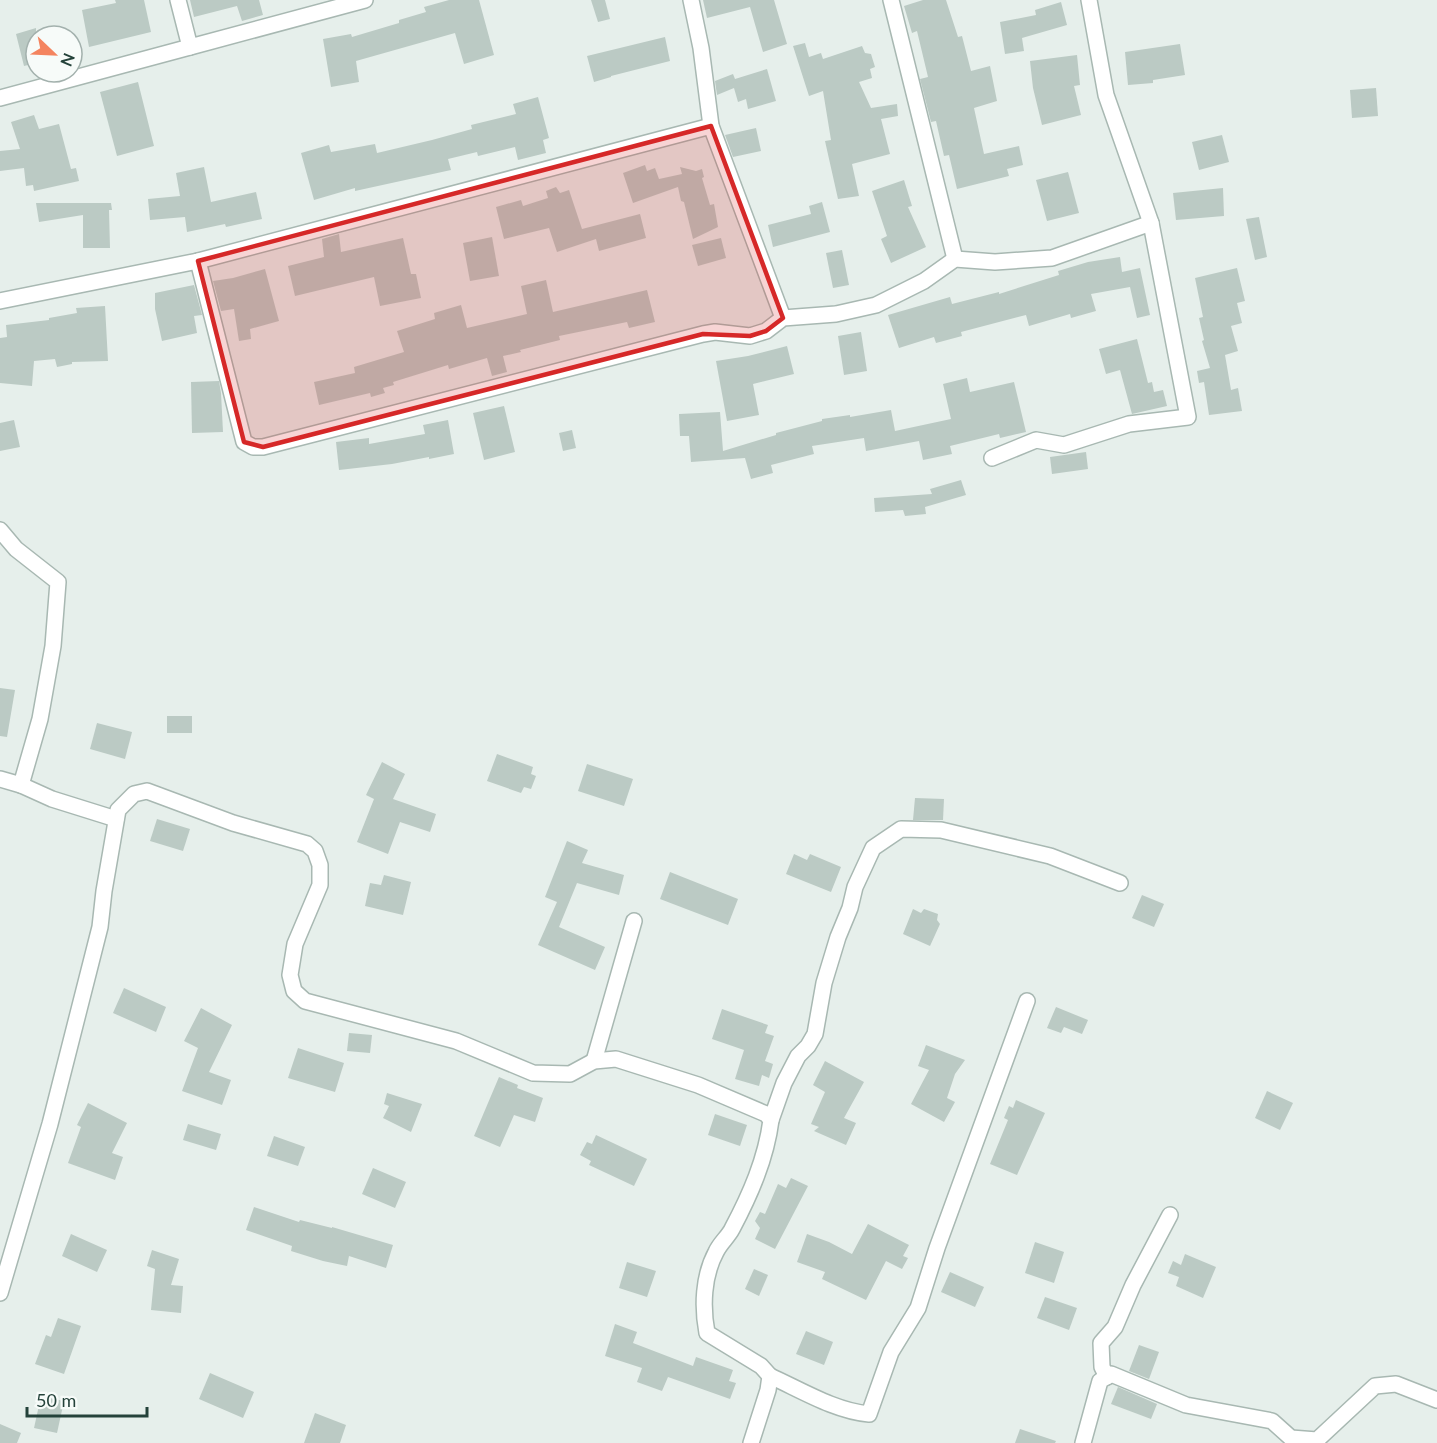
<svg xmlns="http://www.w3.org/2000/svg" width="1437" height="1443" viewBox="0 0 1437 1443" font-family="Lato,sans-serif">
  <style>
    .building { fill: #bbcac4 }
    .lines { fill: none; stroke-linecap: round; stroke-linejoin: round }
    .street-casing { stroke: #a8b8b2; stroke-width: 18 }
    .street { stroke: #fff; stroke-width: 15 }
    .marked { fill: #d62828; fill-opacity: 0.2; stroke: #d62828; stroke-width: 4.5; stroke-linejoin: round }
  </style>
  <rect width="100%" height="100%" fill="#e6efeb"/>
  <g class="building">
    <polygon points="115,0 144,0 151,32 89,47 82,10 116,3"/>
    <polygon points="190,0 259,0 263,15 242,21 237,6 194,17"/>
    <polygon points="449,0 479,0 494,55 464,64 455,33 356,61 359,82 331,87 323,39 351,34 352,37 399,23 399,20 426,12 424,7"/>
    <polygon points="591,0 605,0 610,19 598,22"/>
    <polygon points="703,0 774,0 787,44 763,52 750,7 707,18"/>
    <polygon points="923,0 946,0 958,37 962,36 971,71 990,66 997,101 974,108 984,154 1019,146 1023,165 1007,169 1009,176 957,189 949,155 944,156 936,121 931,122 920,79 928,77 917,31 912,33 904,6"/>
    <polygon points="1061,2 1067,25 1022,38 1024,51 1005,54 1000,22 1036,15 1035,10"/>
    <polygon points="36,28 36,63 24,66 16,34"/>
    <polygon points="665,37 670,61 611,76 611,77 594,82 587,56"/>
    <polygon points="805,43 809,57 821,53 823,59 862,46 865,53 871,54 875,67 870,69 872,78 859,82 871,108 897,104 898,116 881,119 890,154 852,164 859,196 838,199 825,141 831,140 823,91 809,96 793,46"/>
    <polygon points="1180,44 1185,75 1153,80 1153,83 1128,85 1125,52"/>
    <polygon points="1077,55 1080,85 1074,86 1081,115 1042,125 1033,88 1030,61"/>
    <polygon points="767,69 776,101 748,109 746,99 738,102 734,88 717,95 715,81 733,74 735,79"/>
    <polygon points="138,82 154,146 117,156 100,92"/>
    <polygon points="1376,88 1378,116 1352,118 1350,90"/>
    <polygon points="538,97 549,138 543,140 546,153 518,160 515,147 478,156 477,152 448,159 451,170 355,191 355,188 314,200 301,153 329,145 331,152 375,144 377,153 432,140 472,129 471,125 516,114 513,104"/>
    <polygon points="34,115 39,129 59,124 71,169 76,168 79,181 34,191 33,185 26,186 24,168 0,171 0,151 20,149 11,122"/>
    <polygon points="756,128 761,151 733,157 725,135"/>
    <polygon points="1222,135 1229,162 1199,170 1192,142"/>
    <polygon points="645,165 647,171 655,168 659,179 682,174 680,167 696,171 702,169 704,177 702,178 710,205 714,204 718,227 693,239 684,202 681,201 678,187 633,203 623,173"/>
    <polygon points="204,167 211,202 256,192 262,219 226,227 225,224 187,232 185,217 150,220 148,199 180,196 176,173"/>
    <polygon points="1068,172 1079,213 1047,221 1036,180"/>
    <polygon points="904,180 912,206 908,207 926,247 891,263 881,239 887,236 872,191"/>
    <polygon points="556,187 560,193 569,190 582,229 640,214 646,238 599,251 596,239 557,252 549,228 504,239 496,207 521,200 523,206 548,198 546,191"/>
    <polygon points="1223,188 1224,216 1176,220 1173,193"/>
    <polygon points="822,202 830,232 773,247 768,225 811,214 809,206"/>
    <polygon points="36,203 111,203 112,210 109,210 110,248 83,248 83,215 39,222"/>
    <polygon points="1259,217 1267,257 1255,260 1246,219"/>
    <polygon points="339,234 341,252 403,238 411,274 416,274 421,298 380,306 374,277 295,296 288,266 324,257 322,239"/>
    <polygon points="492,237 499,276 470,281 463,243"/>
    <polygon points="721,238 726,258 698,266 692,245"/>
    <polygon points="842,250 849,285 833,288 826,253"/>
    <polygon points="1120,257 1122,272 1140,268 1150,315 1137,318 1130,287 1091,294 1096,311 1071,318 1070,314 1029,326 1026,315 961,332 962,336 936,343 934,337 899,348 888,315 950,297 952,304 999,292 999,294 1059,275 1058,271 1088,262"/>
    <polygon points="1237,268 1245,301 1237,303 1242,323 1231,326 1238,351 1225,355 1231,390 1238,388 1242,411 1209,415 1204,382 1199,383 1197,371 1210,368 1202,341 1204,340 1199,318 1203,317 1195,278"/>
    <polygon points="265,269 279,321 250,329 251,339 239,341 234,309 221,311 213,281 233,278"/>
    <polygon points="546,280 553,312 647,290 655,322 629,328 627,322 559,336 560,340 520,350 521,352 503,356 507,372 492,376 487,358 449,369 448,365 393,382 394,385 383,388 385,393 371,397 370,393 319,405 314,382 355,373 354,367 404,352 397,331 435,319 434,313 461,305 467,328 527,314 521,286"/>
    <polygon points="194,285 202,315 194,316 197,333 162,341 155,309 155,293"/>
    <polygon points="105,306 108,361 72,362 72,364 57,367 55,359 34,361 32,386 0,383 0,338 7,337 6,325 49,320 49,318 77,313 76,308"/>
    <polygon points="861,332 867,371 844,375 838,336"/>
    <polygon points="1137,339 1148,383 1152,382 1154,392 1163,390 1167,406 1132,414 1120,370 1106,374 1099,349"/>
    <polygon points="787,346 794,374 753,384 759,415 727,421 716,361 748,356"/>
    <polygon points="967,378 970,392 1014,382 1026,432 1000,438 999,434 950,446 952,454 923,460 919,441 866,451 864,438 812,446 814,454 771,465 773,473 751,479 745,458 691,462 689,436 680,436 679,414 720,412 723,451 776,435 776,433 822,421 822,419 850,415 850,417 891,410 895,431 951,419 943,384"/>
    <polygon points="219,381 221,393 223,432 192,433 191,382"/>
    <polygon points="504,406 515,452 484,460 473,413"/>
    <polygon points="14,420 20,447 0,451 0,423"/>
    <polygon points="448,420 454,454 429,459 429,457 392,464 339,470 336,442 369,438 369,444 425,434 423,425"/>
    <polygon points="572,430 576,448 563,451 559,433"/>
    <polygon points="1086,452 1088,469 1052,474 1050,457"/>
    <polygon points="961,480 966,495 925,507 926,514 905,516 903,510 875,512 874,498 932,494 930,489"/>
    <polygon points="0,688 15,690 7,737 0,736"/>
    <rect x="167" y="716" width="25" height="17"/>
    <polygon points="97,723 132,732 125,759 90,749"/>
    <polygon points="497,754 533,767 531,774 536,776 531,789 524,787 521,793 487,781"/>
    <polygon points="382,762 405,774 393,799 436,814 430,832 400,822 388,854 357,842 374,799 366,795"/>
    <polygon points="587,764 633,779 624,806 578,791"/>
    <polygon points="915,798 944,799 943,820 913,820"/>
    <polygon points="157,819 190,829 183,851 150,841"/>
    <polygon points="567,841 588,850 582,863 624,875 619,895 577,883 559,927 605,947 595,970 538,945 557,902 545,897"/>
    <polygon points="794,854 807,860 810,854 841,867 831,892 786,874"/>
    <polygon points="670,872 738,899 728,925 660,899"/>
    <polygon points="384,875 411,882 403,915 365,906 370,883 381,885"/>
    <polygon points="1142,895 1164,904 1154,927 1132,918"/>
    <polygon points="913,909 921,913 924,909 938,914 937,920 940,924 930,946 903,934"/>
    <polygon points="124,988 166,1007 156,1032 113,1013"/>
    <polygon points="1056,1007 1088,1020 1082,1034 1064,1027 1061,1033 1047,1028"/>
    <polygon points="201,1008 232,1025 209,1072 231,1080 222,1105 182,1091 198,1048 184,1041"/>
    <polygon points="722,1009 768,1025 765,1033 774,1036 765,1061 773,1064 769,1078 762,1075 759,1086 735,1079 744,1050 712,1039"/>
    <polygon points="349,1033 372,1035 370,1053 347,1051"/>
    <polygon points="926,1045 965,1060 955,1074 947,1098 955,1102 944,1122 911,1104 929,1070 918,1066"/>
    <polygon points="298,1048 344,1063 335,1092 288,1078"/>
    <polygon points="825,1061 864,1082 844,1118 856,1123 846,1145 814,1131 819,1127 811,1124 825,1092 813,1085"/>
    <polygon points="499,1077 518,1085 517,1088 543,1098 535,1122 514,1115 500,1147 474,1136"/>
    <polygon points="1267,1091 1293,1103 1280,1130 1255,1118"/>
    <polygon points="387,1093 422,1104 411,1132 383,1118 389,1106 384,1104"/>
    <polygon points="1016,1100 1045,1113 1017,1175 990,1164 1008,1120 1004,1118 1009,1106 1013,1108"/>
    <polygon points="88,1103 127,1123 112,1153 123,1157 115,1180 68,1163 81,1127 77,1125"/>
    <polygon points="715,1114 747,1125 740,1146 708,1135"/>
    <polygon points="188,1124 221,1134 216,1150 183,1140"/>
    <polygon points="596,1135 647,1159 634,1186 589,1165 591,1161 580,1155 587,1142 592,1144"/>
    <polygon points="274,1136 305,1147 298,1166 267,1156"/>
    <polygon points="373,1168 406,1182 395,1208 362,1194"/>
    <polygon points="791,1178 808,1186 775,1249 755,1239 760,1228 755,1221 760,1212 765,1214 778,1184 786,1188"/>
    <polygon points="254,1207 299,1222 300,1220 332,1228 332,1227 393,1245 386,1268 349,1256 347,1266 323,1261 291,1251 292,1246 246,1230"/>
    <polygon points="868,1224 909,1245 903,1256 908,1258 902,1269 886,1261 866,1300 822,1279 825,1272 797,1262 807,1234 829,1242 852,1254"/>
    <polygon points="71,1234 107,1250 97,1272 62,1256"/>
    <polygon points="1035,1242 1064,1252 1054,1283 1025,1273"/>
    <polygon points="152,1250 179,1259 171,1285 183,1286 181,1313 151,1310 155,1269 147,1266"/>
    <polygon points="1185,1254 1216,1267 1203,1298 1176,1286 1179,1277 1168,1273 1173,1261 1181,1265"/>
    <polygon points="627,1262 656,1271 647,1297 619,1288"/>
    <polygon points="754,1269 768,1275 759,1296 745,1289"/>
    <polygon points="950,1272 984,1287 975,1307 941,1292"/>
    <polygon points="1045,1297 1077,1308 1069,1330 1037,1318"/>
    <polygon points="58,1318 81,1326 64,1374 35,1364 46,1335 51,1337"/>
    <polygon points="615,1324 637,1332 633,1343 693,1366 696,1357 733,1370 729,1381 736,1383 730,1399 668,1377 662,1391 637,1382 642,1368 605,1356"/>
    <polygon points="806,1331 833,1342 824,1365 796,1354"/>
    <polygon points="1139,1345 1159,1352 1149,1379 1129,1371"/>
    <polygon points="210,1373 254,1392 243,1418 199,1399"/>
    <polygon points="1118,1387 1157,1404 1151,1419 1111,1404"/>
    <polygon points="41,1396 64,1401 57,1433 34,1428"/>
    <polygon points="315,1413 346,1425 340,1443 304,1443"/>
    <polygon points="0,1424 21,1433 17,1443 0,1443"/>
    <polygon points="1020,1429 1056,1441 1055,1443 1015,1443"/>
  </g>
  <g class="lines">
    <defs>
      <g id="street">
        <polyline points="178,0 190,47 365,0"/>
        <polyline points="691,0 701,48 711,126 783,318"/>
        <polyline points="891,0 955,259"/>
        <polyline points="0,98 190,47"/>
        <polyline points="198,261 244,442 253,447 263,447 703,334 715,332 750,336 766,331 783,318 836,314 876,305 924,281 955,259 995,262 1052,258 1151,223 1106,95 1089,0"/>
        <polyline points="0,301 198,261 711,126"/>
        <polyline points="992,458 1036,440 1064,445 1129,424 1188,417 1151,223"/>
        <polyline points="0,530 16,549 58,582 53,646 40,719 21,785 52,799 116,819"/>
        <polyline points="0,779 21,785"/>
        <polyline points="594,1061 634,921"/>
        <polyline points="771,1120 784,1083 798,1056 808,1046 815,1034 824,983 838,937 850,908 855,887 873,848 901,829 941,830 1050,856 1120,883"/>
        <path d="M0,1293L50,1124L100,927L104,891L118,810L134,794L147,791L233,823L307,844L315,851L320,865V885L295,944L290,975L294,991L305,1001L456,1041L533,1073L570,1074L594,1061L616,1059L698,1085L766,1114L771,1120C766,1159 750,1195 732,1229C728,1237 720,1243 716,1252C703,1276 702,1307 707,1333L761,1366L770,1376L768,1390L751,1443"/>
        <path d="M770,1376C801,1390 835,1411 869,1414L891,1352L918,1308L937,1248L1027,1001"/>
        <polyline points="1107,1377 1102,1367 1101,1343 1115,1327 1133,1285 1170,1215"/>
        <polyline points="1083,1443 1100,1381 1111,1374 1186,1405 1272,1421 1291,1438 1317,1440 1375,1386 1396,1384 1437,1400"/>
      </g>
    </defs>
    <use href="#street" class="street-casing"/>
    <use href="#street" class="street"/>
  </g>
  <path class="marked" d="M711,126L783,318L766,331L750,336L703,334L263,447L244,442L198,261Z"/>
  <g transform="translate(54 54) rotate(113)"><circle r="28" fill="#f7fbf9" stroke="#a3b1ad" stroke-width="1.5"/>
  <path d="M0-4.5L10 22L0 15L-10 22Z" fill="#f4845f"/>
  <text y="-9" font-size="16" font-weight="bold" text-anchor="middle" fill="#24423a">N</text>
  </g>
  <path d="M27 1407v9h120v-9" fill="none" stroke="#24423a" stroke-width="3"/>
  <text x="36" y="1407" font-size="18" fill="#24423a" stroke="#f7fbf9" stroke-width="4.5" paint-order="stroke">50 m</text>
</svg>
